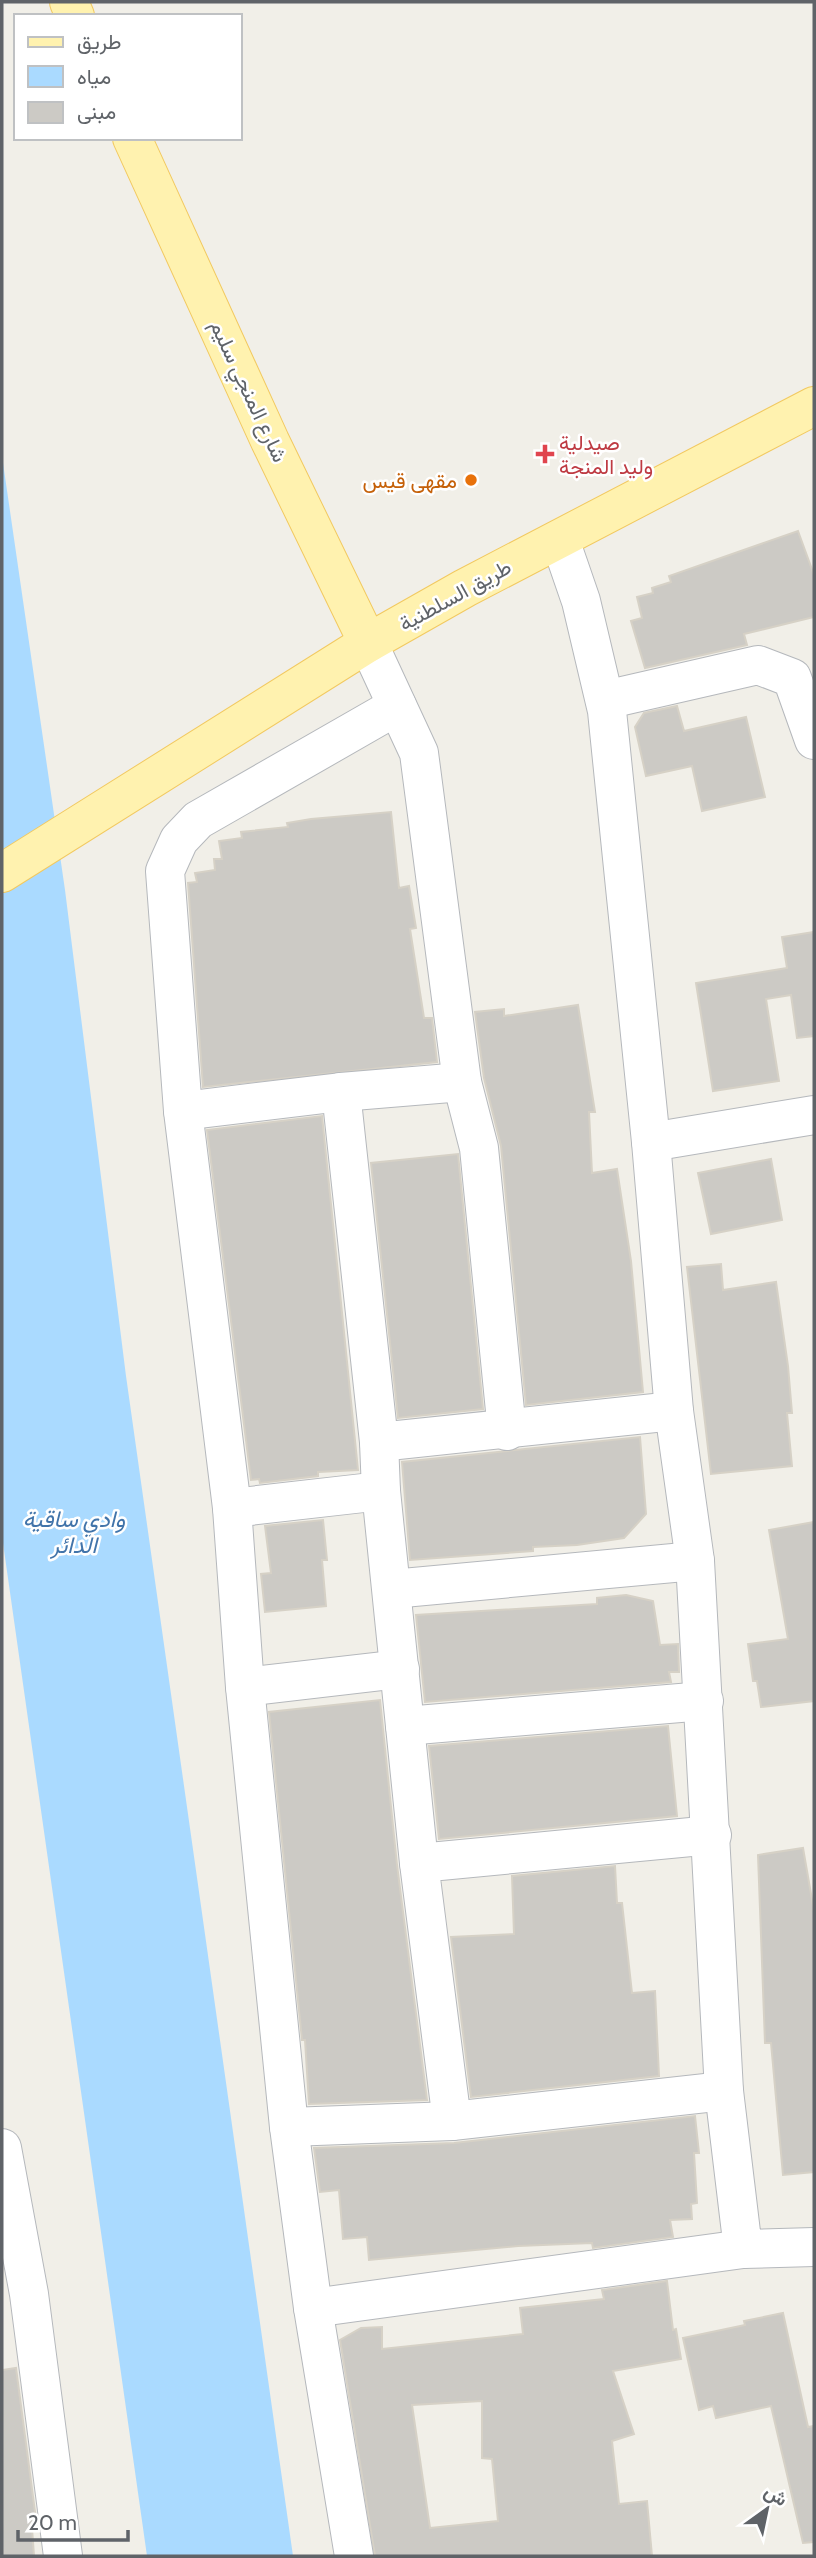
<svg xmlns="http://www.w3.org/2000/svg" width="816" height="2558" viewBox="0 0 816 2558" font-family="Cabin,Vazirmatn,sans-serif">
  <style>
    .water { fill: #aadaff }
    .building { fill: #cccac5; stroke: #d6d1c6; stroke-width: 2; fill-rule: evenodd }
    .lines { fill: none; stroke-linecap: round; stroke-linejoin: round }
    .minor-casing { stroke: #b5b8bc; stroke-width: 40 }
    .major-casing { stroke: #f2c960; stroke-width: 40 }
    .minor { stroke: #fff; stroke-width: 38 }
    .major { stroke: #fff2af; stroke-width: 38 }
    .health-dot { fill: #e0444e; stroke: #fff; stroke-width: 2.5 }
    .food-dot { fill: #e8710a; stroke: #fff; stroke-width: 2.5 }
    .labels { text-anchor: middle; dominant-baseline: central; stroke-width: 5; stroke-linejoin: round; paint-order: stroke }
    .street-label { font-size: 21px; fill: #5f6368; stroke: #fff }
    .health-label { font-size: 21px; fill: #be3a42; stroke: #fff; text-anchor: start }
    .food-label { font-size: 21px; fill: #c56008; stroke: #fff; text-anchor: end }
    .water-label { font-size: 23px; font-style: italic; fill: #4174aa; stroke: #fff }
  </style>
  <rect width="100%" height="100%" fill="#f1efe8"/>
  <polygon class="water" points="2,456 65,890 126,1376 293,2556 147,2556 2,1536"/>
  <g class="building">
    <polygon points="798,531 814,575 814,617 744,634 747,645 645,668 631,621 642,618 637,597 653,593 652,588 671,582 669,576"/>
    <polygon points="677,706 684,731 746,717 765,797 702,811 692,766 646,776 635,727 644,713"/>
    <polygon points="391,812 399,888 409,886 416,928 410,929 424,1018 432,1018 437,1062 203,1087 188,883 197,882 195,873 215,870 214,859 222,859 219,841 242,838 241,832 288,827 287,823 311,819"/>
    <polygon points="814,932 814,1036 797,1038 791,995 766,999 779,1081 713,1091 696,983 787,968 782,937"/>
    <polygon points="578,1005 595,1112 589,1112 592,1173 617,1169 631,1261 643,1392 526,1405 501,1146 484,1078 475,1012 504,1009 504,1016"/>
    <polygon points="322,1116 358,1470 318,1472 318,1476 260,1483 259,1479 251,1480 207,1130"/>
    <polygon points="458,1154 483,1409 398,1418 371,1163"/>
    <polygon points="771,1159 782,1220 711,1234 698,1173"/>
    <polygon points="721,1264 723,1290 776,1282 788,1366 792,1413 787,1413 792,1466 711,1474 687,1267"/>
    <polygon points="640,1437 646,1514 624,1538 577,1545 533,1547 533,1551 410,1560 402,1462"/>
    <polygon points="323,1520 327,1560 322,1560 326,1606 265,1612 261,1574 271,1573 265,1526"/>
    <polygon points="814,1522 814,1701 761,1707 757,1681 753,1681 748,1644 788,1639 769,1530"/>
    <polygon points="626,1595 653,1601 660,1645 678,1644 679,1672 669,1672 671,1682 425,1702 416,1615 597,1604 597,1598"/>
    <polygon points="380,1700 397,1865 427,2100 309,2104 305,2040 302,2040 269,1712"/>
    <polygon points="668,1726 677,1816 439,1839 429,1746"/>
    <polygon points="803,1848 814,1911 814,2172 783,2175 771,2043 765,2043 758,1855"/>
    <polygon points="615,1866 617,1903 622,1903 632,1993 655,1991 659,2076 471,2097 451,1937 514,1934 512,1876"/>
    <polygon points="695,2116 699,2153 694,2153 697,2203 691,2204 692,2219 670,2220 673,2237 593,2248 592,2243 518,2246 369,2260 367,2237 343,2239 339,2190 320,2192 314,2148 454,2143"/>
    <path d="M667,2281L673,2330L676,2329L681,2359L613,2371L634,2434L612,2441L619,2504L647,2501L652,2556H375L340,2340L361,2328L382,2327V2349L523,2334L520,2308L604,2299L602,2290ZM482,2401V2458L492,2459L498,2521L430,2528L412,2405Z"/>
    <polygon points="783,2313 808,2427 814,2426 814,2542 803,2543 771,2406 716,2418 713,2406 699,2410 683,2338 745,2325 744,2321"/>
    <polygon points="16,2368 37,2527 32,2528 34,2556 2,2556 2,2370"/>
  </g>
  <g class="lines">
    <defs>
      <g id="minor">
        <polyline points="560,540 581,601 607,711 651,1142 674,1411 695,1561 724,2091 743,2249 814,2247"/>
        <polyline points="368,643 419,753 462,1082 479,1148 507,1431"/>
        <polyline points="605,700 758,665 792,678 814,740"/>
        <polyline points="341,1092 379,1442 674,1411"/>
        <polyline points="183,1111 341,1092 462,1082"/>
        <polyline points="651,1142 814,1115"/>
        <polyline points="379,1442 381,1491 419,1863"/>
        <polyline points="232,1508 381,1491"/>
        <polyline points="392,1589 695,1561"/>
        <polyline points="245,1687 400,1669"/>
        <polyline points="405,1726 704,1701"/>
        <polyline points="712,1835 419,1863 452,2121 724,2091"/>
        <polyline points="289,2127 452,2121"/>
        <polyline points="2,2148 29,2294 63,2556"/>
        <polyline points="313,2308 743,2249"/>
        <polyline points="354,2556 313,2308 289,2127 245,1687 232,1508 183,1111 165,871 179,840 198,820 397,706"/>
      </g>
      <g id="major">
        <polyline points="69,2 75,16"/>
        <polyline points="132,138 270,441 368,643"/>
        <polyline points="2,873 368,643 465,588 814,406"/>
      </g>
    </defs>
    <use href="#minor" class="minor-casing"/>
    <use href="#major" class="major-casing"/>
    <use href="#minor" class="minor"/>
    <use href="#major" class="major"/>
  </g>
  <path class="health-dot" d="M541.5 443.5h7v7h7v7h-7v7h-7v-7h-7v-7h7z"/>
  <circle class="food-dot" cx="471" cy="480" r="7"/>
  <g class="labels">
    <g class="street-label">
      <text transform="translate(249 391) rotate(65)">شارع المنجي سليم</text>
      <text transform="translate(455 595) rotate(-29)">طريق السلطنية</text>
    </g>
    <g class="health-label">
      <text x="559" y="442">صيدلية<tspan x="559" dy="24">وليد المنجة</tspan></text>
    </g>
    <g class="food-label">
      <text x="457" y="480">مقهى قيس</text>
    </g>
    <g class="water-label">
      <text x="74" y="1519">وادي ساقية<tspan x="74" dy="26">الدائر</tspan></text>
    </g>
  </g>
  <rect width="816" height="2558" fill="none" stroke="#5f6368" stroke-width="7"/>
  <rect x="14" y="14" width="228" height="126" fill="#ffffff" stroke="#bfc1c3" stroke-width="2"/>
  <rect x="28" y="37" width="35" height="10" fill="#fff2af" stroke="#bfc1c3" stroke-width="2"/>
  <text x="77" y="49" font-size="21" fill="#5f6368">طريق</text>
  <rect x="28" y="66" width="35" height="21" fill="#aadaff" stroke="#bfc1c3" stroke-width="2"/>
  <text x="77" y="84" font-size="21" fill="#5f6368">مياه</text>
  <rect x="28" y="102" width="35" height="21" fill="#cccac5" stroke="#bfc1c3" stroke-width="2"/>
  <text x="77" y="119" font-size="21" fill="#5f6368">مبنى</text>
  <g transform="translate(767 2509) rotate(33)" stroke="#ffffff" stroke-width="5" paint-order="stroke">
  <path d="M0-5L12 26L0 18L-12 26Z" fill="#5f6368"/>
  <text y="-10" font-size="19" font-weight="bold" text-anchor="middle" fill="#5f6368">ش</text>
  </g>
  <path d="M18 2530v10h110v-10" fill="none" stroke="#5f6368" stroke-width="3.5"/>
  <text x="28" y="2530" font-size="21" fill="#5f6368" stroke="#ffffff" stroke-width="5" paint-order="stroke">20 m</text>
</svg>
